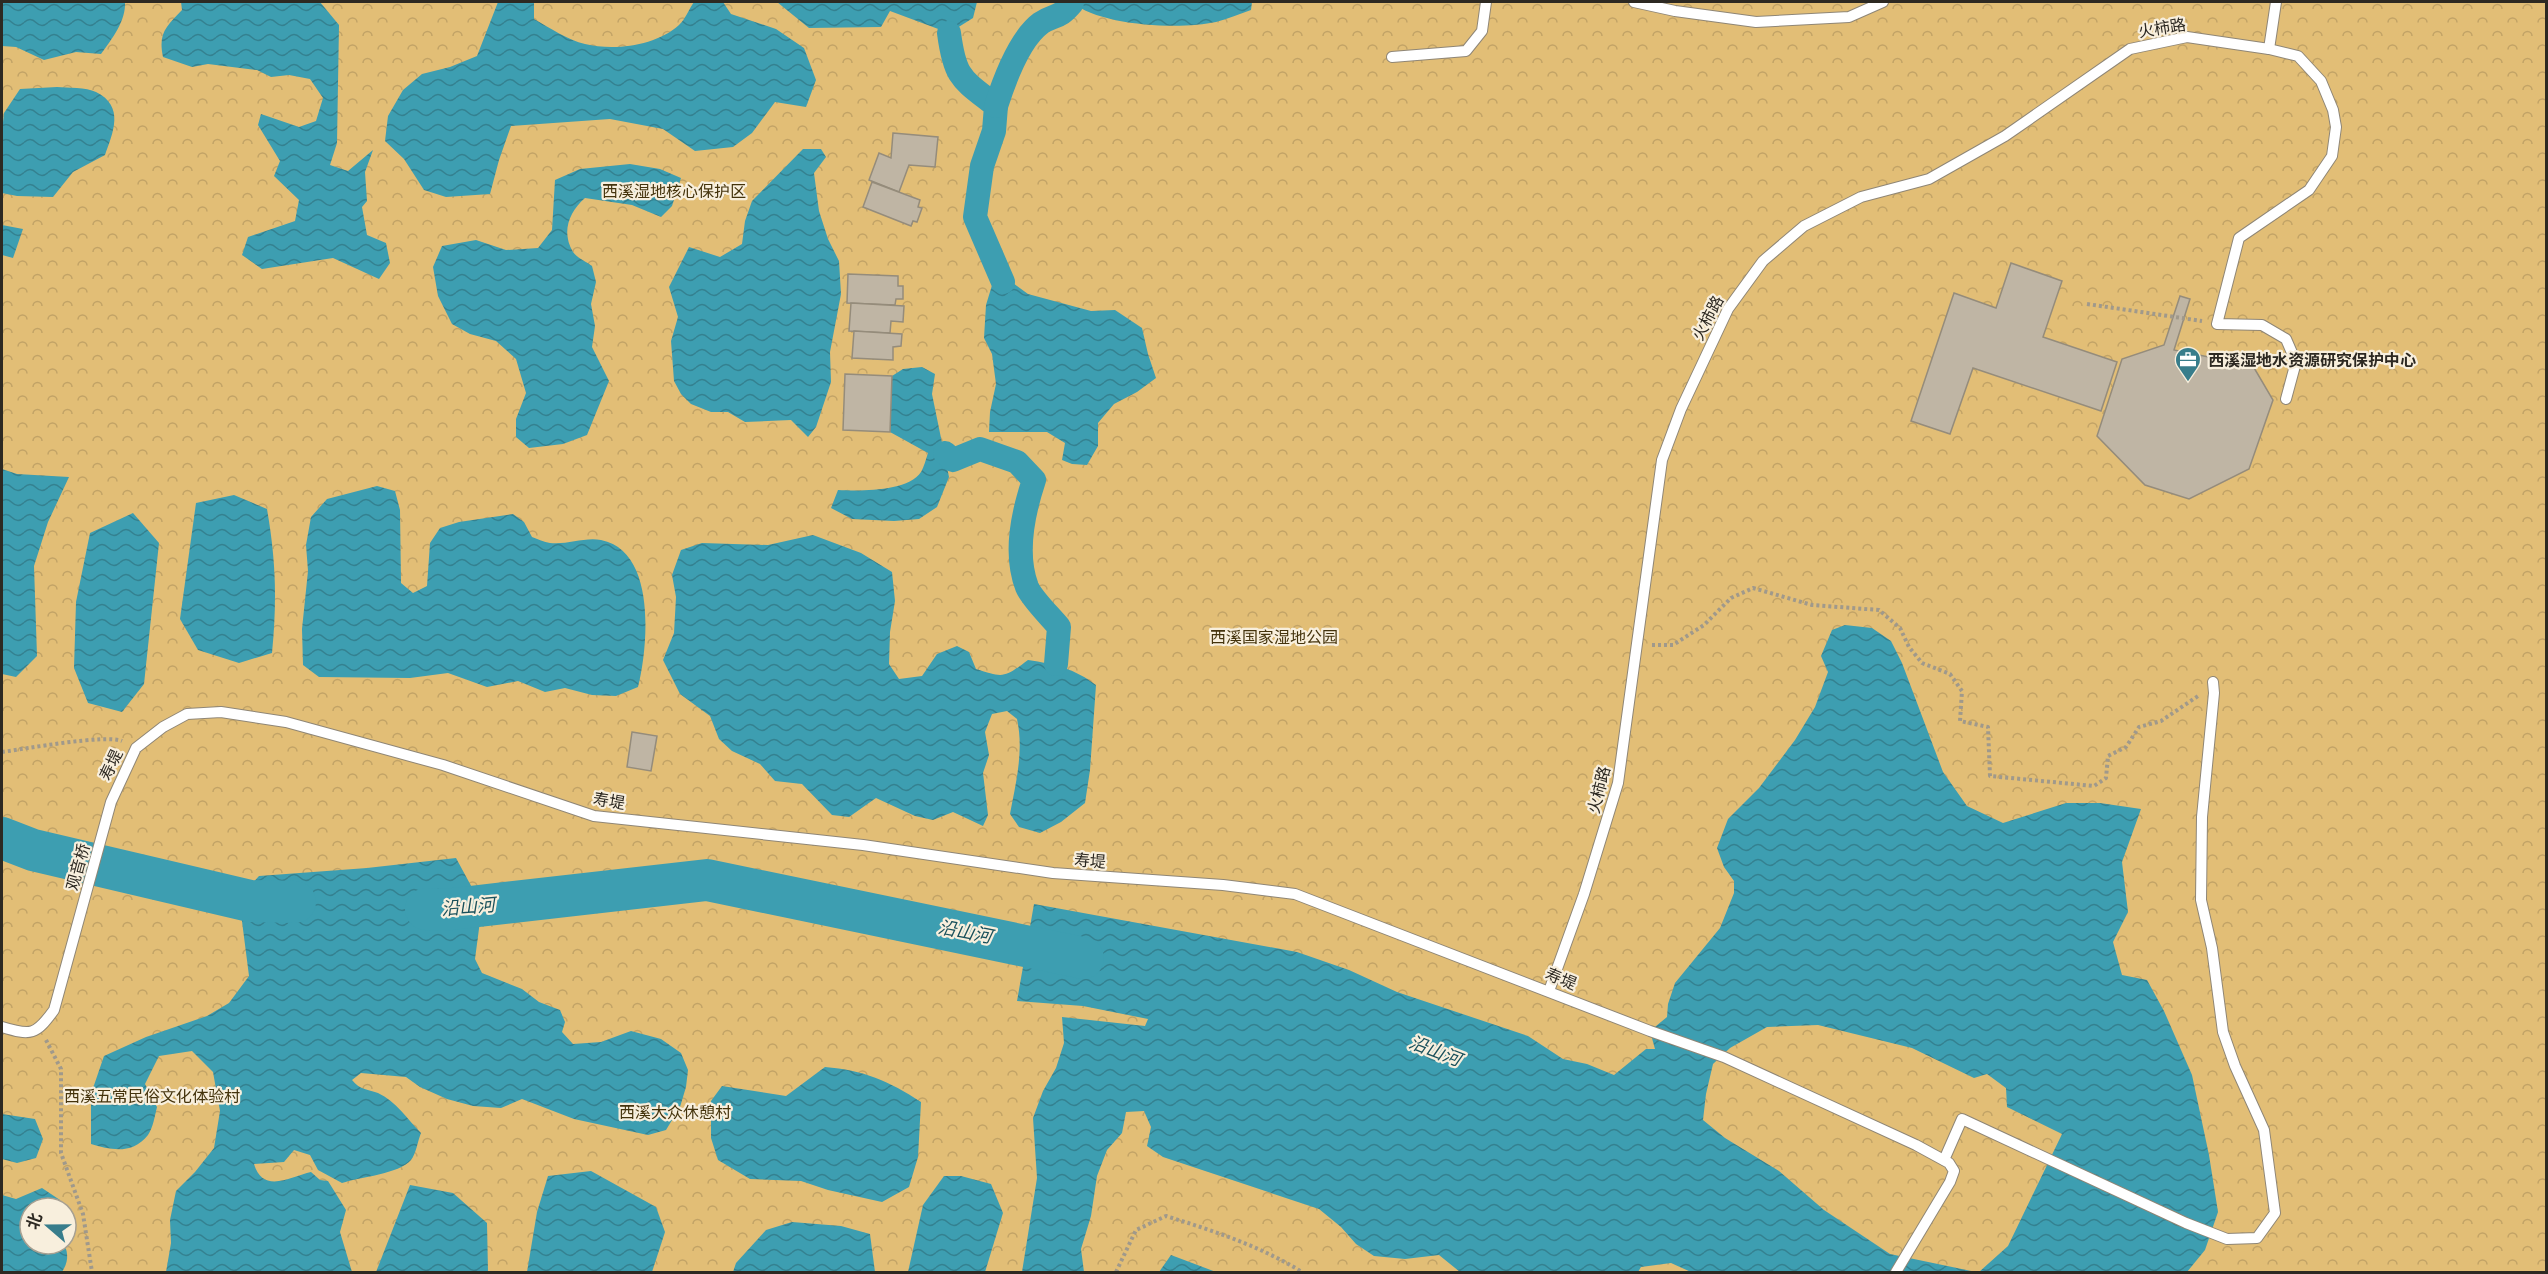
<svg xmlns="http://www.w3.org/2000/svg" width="2548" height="1274" viewBox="0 0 2548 1274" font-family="Jost,'Noto Sans SC',sans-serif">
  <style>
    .park { fill: url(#park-crowns); fill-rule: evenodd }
    .water { fill: url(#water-waves) }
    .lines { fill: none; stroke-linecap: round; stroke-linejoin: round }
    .canal { stroke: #3d9eb1; stroke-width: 24 }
    .river { stroke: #3d9eb1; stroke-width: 42 }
    .building { fill: #bfb5a4; stroke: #958c7b; stroke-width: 1.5 }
    .service-casing { stroke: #8f8676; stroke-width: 12 }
    .path { stroke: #a0998b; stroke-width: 4; stroke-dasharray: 3 3; stroke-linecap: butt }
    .service { stroke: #fff; stroke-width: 10 }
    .labels { text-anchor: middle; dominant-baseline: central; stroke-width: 4.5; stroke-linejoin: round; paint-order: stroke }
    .street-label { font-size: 16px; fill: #2d2922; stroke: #f8efdd }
    .park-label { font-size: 16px; fill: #44330c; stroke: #f8efdd }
    .poi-label { font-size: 16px; font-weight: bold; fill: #2d2922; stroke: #f8efdd; text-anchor: start }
    .water-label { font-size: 18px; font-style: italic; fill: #19505b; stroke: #f8efdd }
  </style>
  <defs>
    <pattern id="park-crowns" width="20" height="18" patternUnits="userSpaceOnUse" patternTransform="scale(1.5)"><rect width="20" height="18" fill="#e2be76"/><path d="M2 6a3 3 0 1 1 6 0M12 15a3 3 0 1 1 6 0" fill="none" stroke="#c2a366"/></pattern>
    <pattern id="water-waves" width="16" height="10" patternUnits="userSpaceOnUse" patternTransform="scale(1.5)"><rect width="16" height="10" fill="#3d9eb1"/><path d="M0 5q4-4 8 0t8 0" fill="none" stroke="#348190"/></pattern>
  </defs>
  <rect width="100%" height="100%" fill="#ebe2d0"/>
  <path class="park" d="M2,2H2546V1272H2ZM30,1208H66V1244H30Z"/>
  <g class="water">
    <path d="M2,2H125C126,21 112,39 101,54L76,52L44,60L16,47L2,46Z"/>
    <path d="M181,2H320L339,25L337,143L330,165L348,171L373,150L365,172L367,201L362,207L367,235L386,243L390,263L379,279L333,258L262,269L242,255L248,237L295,221L299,200L274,176L280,161L258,125L261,114L299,127L316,121L323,98L310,79L289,75L271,77L257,70L208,64L192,67L163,57C158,33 166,27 182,10Z"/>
    <path d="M498,2H534V19C550,28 568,40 585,44C614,51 656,46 679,25C685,20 689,9 694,2H723L731,14L776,29L804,48L816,80L806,107L775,102L752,133L733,147L695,151L663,129L610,119L511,126L499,160L490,194L446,197L424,190L404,159L385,141L388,116L403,90L422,74L450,67L477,56Z"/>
    <polygon points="777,2 977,2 973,18 949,33 890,11 881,27 809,28"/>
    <path d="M1072,2H1252L1251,10C1239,14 1227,19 1216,22C1180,30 1099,26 1072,2Z"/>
    <path d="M57,87C68,88 86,87 96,92C125,106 113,133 105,155L73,172L53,197L17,196L2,193V131L4,113L20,89Z"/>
    <polygon points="803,149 821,149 826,157 814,173 819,211 828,239 839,261 841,294 830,352 831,382 816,427 808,437 791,420 745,422 728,412 711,412 691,404 681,394 674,381 671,341 678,317 669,287 689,247 720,257 742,244 745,221 752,201"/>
    <path d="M630,164L660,169L681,178L672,206L661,217L632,205L585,198C569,212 561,232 573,252C577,258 587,262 592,266L596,282L591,304L595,326L592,347L609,381L587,435L563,444L529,448L516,437V419L526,393L516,359L496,341L470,334L452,324L438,296L433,267L442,246L476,240L506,250L538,248L552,230L555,180L580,169Z"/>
    <polygon points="2,225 23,229 13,258 2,255"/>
    <polygon points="993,282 1013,283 1028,294 1091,311 1115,310 1142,328 1148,354 1156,378 1137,392 1114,404 1098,423 1098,446 1087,465 1072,464 1062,460 1065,443 1047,432 989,432 990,412 996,384 992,354 984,338 986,305"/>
    <path d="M922,367L935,374L932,394L949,477L937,507L919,519L894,521L852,519L831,508L838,490C859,491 908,492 921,472C924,467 926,459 928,453L890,432L892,376L903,369Z"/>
    <polygon points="2,469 17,474 69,477 48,522 34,566 37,656 16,677 2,674"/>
    <path d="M377,486L395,491L400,510L401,583L413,593L427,586L430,543L440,528L459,522L513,514L524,522L532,537C538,539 544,542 550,543C567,545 584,537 601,540C657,551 648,647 638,687L616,696L592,695L565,688L545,692L518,681L487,687L448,673L410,678L319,677L303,665L302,629L308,571L306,545L311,517L327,499Z"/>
    <path d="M234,495L267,509C276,561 277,601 272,653L239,663L198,650L180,619L196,503Z"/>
    <polygon points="133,513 159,543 144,684 122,712 88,703 74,668 76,602 90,533"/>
    <path d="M813,535L861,553L892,572L895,601L890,632L889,664L899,679L922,676L937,654L957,646L969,652L976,669C1004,678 1004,678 1028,660C1055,664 1075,669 1096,685L1090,770L1085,803L1061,822L1040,833L1019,827L1010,814C1016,782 1024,751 1017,719L1007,711L992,714L985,732L989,755L983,773L988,815L983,826L953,812L933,820L915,816L876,798L849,817L832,815L802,784L775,781L760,764L732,751L719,739L710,716L680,694L663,660L674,633L676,597L672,575L681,550L702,543L768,545Z"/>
    <polygon points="1845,625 1872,628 1891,641 1902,663 1943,772 1967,806 2003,823 2066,803 2100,803 2141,809 2122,862 2128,912 2113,942 2122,975 2147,980 2164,1011 2192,1075 2209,1155 2218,1212 2205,1250 2187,1272 1979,1272 2008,1246 2062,1134 2007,1107 2006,1088 1987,1074 1974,1078 1912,1048 1818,1025 1767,1027 1730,1048 1713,1064 1706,1094 1703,1120 1725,1138 1779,1171 1824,1210 1890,1254 1976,1272 1691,1272 1671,1263 1641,1267 1638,1272 1460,1272 1439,1255 1405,1259 1374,1256 1356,1244 1341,1227 1319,1209 1163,1157 1147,1146 1151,1127 1144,1111 1126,1112 1122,1133 1107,1150 1097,1176 1091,1216 1081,1249 1084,1272 1022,1272 1037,1178 1033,1118 1043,1091 1056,1068 1064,1043 1062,1017 1145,1026 1148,1019 1083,1006 1017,1001 1034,904 1297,952 1349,970 1397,992 1528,1036 1563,1059 1587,1064 1614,1075 1646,1049 1655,1049 1650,1031 1667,1017 1668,1004 1675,983 1720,928 1734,893 1734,881 1724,867 1717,848 1728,819 1759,788 1795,740 1815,707 1828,672 1821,656 1832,630"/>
    <path d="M456,858L482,906L475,959L482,973L522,989L539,1002L560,1010L565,1022L562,1032L573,1044L601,1042L631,1031L661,1039L681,1053L688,1070L686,1087L680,1107L666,1130L648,1135L574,1119L522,1099L501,1108L473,1106L447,1099L420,1087L406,1077L361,1073L352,1080C360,1090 367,1089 378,1093C396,1101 407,1119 421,1133C418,1140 416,1154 411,1160C399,1174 360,1177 342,1183L318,1170L310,1155L294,1150L284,1162L254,1164C263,1195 292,1176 311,1172L320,1180L328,1181L346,1210L340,1232L352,1272H166L171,1243L170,1220L176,1191L195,1172L214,1148L220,1111L213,1072L192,1051L159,1056L145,1084L157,1107C155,1115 153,1128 148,1135C132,1155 111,1150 91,1144V1094L104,1056L146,1037L207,1016L229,1003L249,976L239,898L259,876L367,868Z"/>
    <path d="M825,1067C863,1070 889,1081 921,1102L918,1157L909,1187L882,1202L828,1190L801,1181L750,1179L718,1160L711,1138V1101L722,1086L786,1096Z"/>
    <polygon points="2,1114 35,1119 43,1139 36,1158 17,1163 2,1159"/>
    <polygon points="591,1171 656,1207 665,1232 652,1272 527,1272 537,1212 548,1176"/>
    <polygon points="944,1176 961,1176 991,1184 1003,1213 985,1272 908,1272 923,1205"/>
    <polygon points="410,1185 453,1193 487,1223 488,1272 376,1272"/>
    <path d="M42,1188L60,1200L58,1208H30V1244H64C69,1254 68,1263 62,1272H2V1195L16,1199Z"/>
    <polygon points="792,1222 841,1226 870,1234 875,1272 733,1272 736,1263 766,1230"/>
    <polygon points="1171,1255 1216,1272 1159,1272"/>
  </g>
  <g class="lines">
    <g class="canal">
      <path d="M949,33C955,79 962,79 996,106L994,131L982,166L975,217L1003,282"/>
      <path d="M996,106C1004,81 1019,39 1041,23C1055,14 1059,19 1072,3"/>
      <path d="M945,453L953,460L980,449L1017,462L1034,480C1023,513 1014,553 1027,587C1032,599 1051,617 1059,627L1056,664"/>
    </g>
    <g class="river">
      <polyline points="2,838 33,850 250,901 295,902"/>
      <polyline points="426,909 444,910 707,880 1083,958"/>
    </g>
  </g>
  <g class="building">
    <polygon points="893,133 938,137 935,167 909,165 899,192 869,180 879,153 891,158"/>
    <polygon points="872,182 920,200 918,207 922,208 917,222 913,221 911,226 863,207"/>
    <polygon points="2011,263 2062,281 2043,337 2117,362 2101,411 1973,368 1950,434 1911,421 1954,293 1996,308"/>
    <polygon points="848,274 898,276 898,286 903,286 903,299 896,299 895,305 847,303"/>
    <polygon points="2180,296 2190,299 2174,350 2253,366 2273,400 2249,469 2189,499 2145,485 2097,436 2122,359 2164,345"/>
    <polygon points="851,303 904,306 903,322 891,321 890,333 849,331"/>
    <polygon points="854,331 902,334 901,346 893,347 893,360 852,358"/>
    <polygon points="845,374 892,376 890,432 843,430"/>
    <polygon points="632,732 657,736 651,771 627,767"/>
  </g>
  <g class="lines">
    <defs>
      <g id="service">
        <polyline points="1634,2 1675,11 1756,22 1849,17 1883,2"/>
        <polyline points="2269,49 2298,56 2321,81 2333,110 2336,127 2332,156 2309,190 2239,238 2217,324 2262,325 2286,339 2296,362 2286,399"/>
        <polyline points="1392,57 1466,51 1482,31 1486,2"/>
        <polyline points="1549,991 1584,894 1618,783 1662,460 1681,409 1728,309 1763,261 1804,226 1861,197 1929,179 2005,136 2130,49 2187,37 2269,49 2276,2"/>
        <path d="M2,1027C31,1036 36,1035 54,1010L111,802L136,748L163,727L187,714L221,712L286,722L443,765L594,816L863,845L1053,873L1223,885L1295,894L1650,1031L1724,1057L1916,1145L1949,1163L1954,1171L1950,1182L1896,1272"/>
        <polyline points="1944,1160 1962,1119 2186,1223 2227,1239 2257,1238 2275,1213 2264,1130 2235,1066 2223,1032 2212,948 2201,900 2202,817 2214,693 2213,682"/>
      </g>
    </defs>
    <use href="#service" class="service-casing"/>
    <g class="path">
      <polyline points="2087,304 2202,321"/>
      <polyline points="1652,645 1673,645 1704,625 1731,598 1753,588 1812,605 1879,610 1900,628 1909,647 1922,663 1950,674 1962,691 1960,721 1988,727 1990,776 2094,786 2106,778 2108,756 2126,747 2139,727 2161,721 2198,696"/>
      <path d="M2,752C24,749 106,734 122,741"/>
      <polyline points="46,1040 61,1069 61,1153 83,1214 92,1272"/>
      <path d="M1116,1272L1136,1230L1166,1216C1214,1231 1260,1246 1302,1272"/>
    </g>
    <use href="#service" class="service"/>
  </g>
  <defs>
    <symbol id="office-pin" viewBox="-11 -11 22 30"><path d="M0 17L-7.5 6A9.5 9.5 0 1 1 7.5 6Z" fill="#387d8b" stroke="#f8efdd"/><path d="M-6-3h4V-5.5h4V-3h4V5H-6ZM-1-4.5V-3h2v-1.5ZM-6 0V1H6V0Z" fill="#fff"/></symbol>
  </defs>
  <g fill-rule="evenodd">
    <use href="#office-pin" x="2173" y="345" width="30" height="40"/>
  </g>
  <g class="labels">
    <g class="street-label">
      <text transform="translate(2162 28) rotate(-9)">火柿路</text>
      <text transform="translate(1708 318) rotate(-62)">火柿路</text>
      <text transform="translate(111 765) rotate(-65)">寿堤</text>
      <text transform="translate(1599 790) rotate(-76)">火柿路</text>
      <text transform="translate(609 801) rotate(9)">寿堤</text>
      <text transform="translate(1090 861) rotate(4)">寿堤</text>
      <text transform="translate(78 867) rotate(-75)">观音桥</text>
      <text transform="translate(1561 979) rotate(22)">寿堤</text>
    </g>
    <g class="park-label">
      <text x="674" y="191">西溪湿地核心保护区</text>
      <text x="1274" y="637">西溪国家湿地公园</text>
      <text x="152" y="1096">西溪五常民俗文化体验村</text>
      <text x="675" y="1112">西溪大众休憩村</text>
    </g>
    <g class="poi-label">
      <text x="2208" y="360">西溪湿地水资源研究保护中心</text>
    </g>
    <g class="water-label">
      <text transform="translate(468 907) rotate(-5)">沿山河</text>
      <text transform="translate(965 932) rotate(11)">沿山河</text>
      <text transform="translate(1435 1051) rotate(21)">沿山河</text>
    </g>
  </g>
  <rect width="2548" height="1274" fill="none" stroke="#2d2922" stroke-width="6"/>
  <g transform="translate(48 1226) rotate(290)"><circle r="28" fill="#f8efdd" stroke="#a7a092" stroke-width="1.5"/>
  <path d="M0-4.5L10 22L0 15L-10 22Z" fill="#387d8b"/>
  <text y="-9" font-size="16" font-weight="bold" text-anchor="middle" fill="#2d2922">北</text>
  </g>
</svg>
